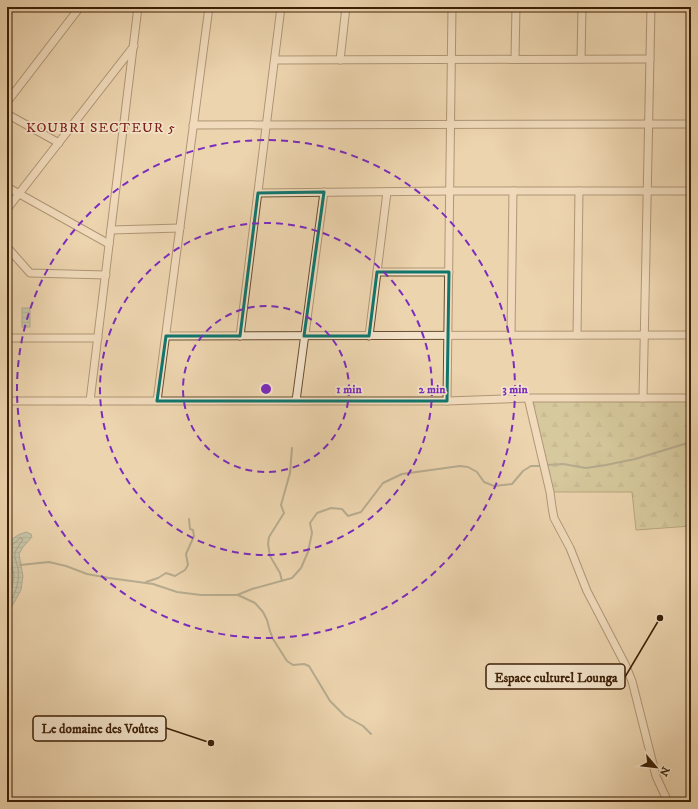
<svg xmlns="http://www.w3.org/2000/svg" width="698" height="809" viewBox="0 0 698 809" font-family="'IM FELL DW Pica',serif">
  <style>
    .forest { fill: url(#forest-firs); stroke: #7b6d46 }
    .water { fill: url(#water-rules); stroke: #737a66 }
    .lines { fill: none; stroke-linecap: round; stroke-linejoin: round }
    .shore { stroke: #6a6b56; stroke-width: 1 }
    .stream { stroke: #737a66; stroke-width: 2 }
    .minor-casing { stroke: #674c2f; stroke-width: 9 }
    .minor { stroke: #f3e3ca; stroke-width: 7 }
    .marked { fill: none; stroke: #0f766e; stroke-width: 3; stroke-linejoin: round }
    .ring { fill: none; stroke: #7b2cbf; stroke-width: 2; stroke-dasharray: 7 5 }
    .labels { text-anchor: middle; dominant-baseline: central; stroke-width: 3.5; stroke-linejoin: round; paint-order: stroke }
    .quarter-label { font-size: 14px; letter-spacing: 1px; fill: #7a1f14; stroke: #f3e3ca }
    .centre { fill: #7b2cbf; stroke: #f3e3ca; stroke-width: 2 }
    .ring-label { font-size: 12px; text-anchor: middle; font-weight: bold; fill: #7b2cbf; stroke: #f3e3ca; stroke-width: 3.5; stroke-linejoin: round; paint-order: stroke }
    .leader { fill: none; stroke: #3b1e05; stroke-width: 1.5 }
    .callout-dot { fill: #3b1e05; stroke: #f3e3ca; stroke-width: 1.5 }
    .callout { fill: #f3e3ca; stroke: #3b1e05; stroke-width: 1.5 }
    .callout-label { font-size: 13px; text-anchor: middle; font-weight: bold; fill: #3b1e05 }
  </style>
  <defs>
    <pattern id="forest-firs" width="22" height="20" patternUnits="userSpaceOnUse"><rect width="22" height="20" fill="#bbbc88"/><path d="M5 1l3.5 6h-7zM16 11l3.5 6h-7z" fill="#a2a174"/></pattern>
    <pattern id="water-rules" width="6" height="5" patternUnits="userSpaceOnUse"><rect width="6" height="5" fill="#99b8a7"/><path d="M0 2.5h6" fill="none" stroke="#7e9586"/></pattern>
  </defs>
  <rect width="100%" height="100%" fill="#ecd4ae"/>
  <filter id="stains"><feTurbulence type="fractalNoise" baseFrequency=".005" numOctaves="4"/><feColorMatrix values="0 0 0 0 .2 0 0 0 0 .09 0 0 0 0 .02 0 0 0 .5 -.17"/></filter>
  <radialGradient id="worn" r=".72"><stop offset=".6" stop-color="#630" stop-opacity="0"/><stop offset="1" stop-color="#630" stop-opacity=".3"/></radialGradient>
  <polygon class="forest" points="528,398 691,398 691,526 636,530 632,492 550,492"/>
  <g class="water">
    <rect x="22" y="308" width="8" height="19"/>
    <polygon points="26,532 31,534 32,537 23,547 19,554 23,576 21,590 10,610 7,612 7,542 8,542 18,535"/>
  </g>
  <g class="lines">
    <g class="shore">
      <path d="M7,546H11L20,538L23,539C21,544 16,548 15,553C14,557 17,564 18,568C20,583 15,595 7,607"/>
      <polyline points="7,551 10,553 14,576 12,587 7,597"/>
    </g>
    <g class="stream">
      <polyline points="546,465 563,464 586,468 606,465 635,459 691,442"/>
      <polyline points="20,565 49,562 66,566 87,574 109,578 153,584 177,592 201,595 237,595 252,589 292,578 301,568 308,552 312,533 310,523 317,513 331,508 342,509 348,516 361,512 383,483 402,474 460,466 468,467 477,472 484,482 494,486 512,484 523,471 531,466 542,466"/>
      <polyline points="282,581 280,573 270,556 268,544 269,537 284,513 281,505 290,473 292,448"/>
      <polyline points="146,582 158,578 166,573 175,576 185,570 188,565 186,554 194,536 193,530 190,529 189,519"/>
      <polyline points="238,595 255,603 263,612 267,620 270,631 273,639 287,661 293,665 304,664 309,666 330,701 345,716 363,726 371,734"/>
      <polyline points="7,793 13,802"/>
    </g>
    <defs>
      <g id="minor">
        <polyline points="515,59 516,7"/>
        <polyline points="581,59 582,7"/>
        <polyline points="275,60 650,59"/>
        <polyline points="340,60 346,7"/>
        <polyline points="7,102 80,7"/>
        <polyline points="7,114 59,143"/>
        <polyline points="193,125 691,124"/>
        <polyline points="7,187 109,244"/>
        <polyline points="258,193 450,191 691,191"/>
        <polyline points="7,209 134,46"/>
        <polyline points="111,230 180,228"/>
        <polyline points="7,247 30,273 106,275"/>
        <polyline points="377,272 449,272"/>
        <polyline points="511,335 513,191"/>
        <polyline points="577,335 579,191"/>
        <polyline points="166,336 691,335"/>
        <polyline points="240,336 281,7"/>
        <polyline points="369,336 387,192"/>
        <polyline points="7,338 98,338"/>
        <polyline points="528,398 550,492 552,507 554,518 570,548 587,591 625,664 632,681 656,776 668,802"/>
        <polyline points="643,398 651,7"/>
        <polyline points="7,401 447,401 528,398 691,398"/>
        <polyline points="90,401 138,7"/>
        <polyline points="157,401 209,7"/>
        <polyline points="296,401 324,192"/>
        <polyline points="447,401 452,7"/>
      </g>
    </defs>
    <use href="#minor" class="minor-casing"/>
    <use href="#minor" class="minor"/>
  </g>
  <path d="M0 0H698V809H0ZM324,192L304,336H369L377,272H449L447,401H157L166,336H240L258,193Z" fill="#ecd4ae" fill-opacity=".55" fill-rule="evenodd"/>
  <path class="marked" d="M324,192L304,336H369L377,272H449L447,401H157L166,336H240L258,193Z"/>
  <g class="ring">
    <circle cx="266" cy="389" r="83"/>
    <circle cx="266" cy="389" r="166"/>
    <circle cx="266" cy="389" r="249"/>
  </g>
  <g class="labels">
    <g class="quarter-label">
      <text x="101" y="128">KOUBRI SECTEUR 5</text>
    </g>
  </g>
  <circle cx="266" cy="389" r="6" class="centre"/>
  <g class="ring-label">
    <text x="349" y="393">1 min</text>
    <text x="432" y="393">2 min</text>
    <text x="515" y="393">3 min</text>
  </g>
  <path class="leader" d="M660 618L625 677M211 743L166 728"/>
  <g class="callout-dot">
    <circle cx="660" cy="618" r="4"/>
    <circle cx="211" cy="743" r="4"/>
  </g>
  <g class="callout">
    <rect x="486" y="664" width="139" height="25" rx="4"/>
    <rect x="33" y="716" width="133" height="25" rx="4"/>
  </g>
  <g class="callout-label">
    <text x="556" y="682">Espace culturel Lounga</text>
    <text x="100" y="733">Le domaine des Voûtes</text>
  </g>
  <rect width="698" height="809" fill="none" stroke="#ecd4ae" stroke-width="24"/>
  <rect x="8" y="8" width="682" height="793" fill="none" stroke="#3b1e05" stroke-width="2"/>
  <rect x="12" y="12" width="674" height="785" fill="none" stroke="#3b1e05"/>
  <g transform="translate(656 767) rotate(118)" stroke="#f3e3ca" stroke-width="3" paint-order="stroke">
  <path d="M0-3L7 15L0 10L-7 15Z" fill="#3b1e05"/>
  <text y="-6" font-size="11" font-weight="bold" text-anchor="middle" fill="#3b1e05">N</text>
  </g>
  <rect width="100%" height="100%" filter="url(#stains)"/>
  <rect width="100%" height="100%" fill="url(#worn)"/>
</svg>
